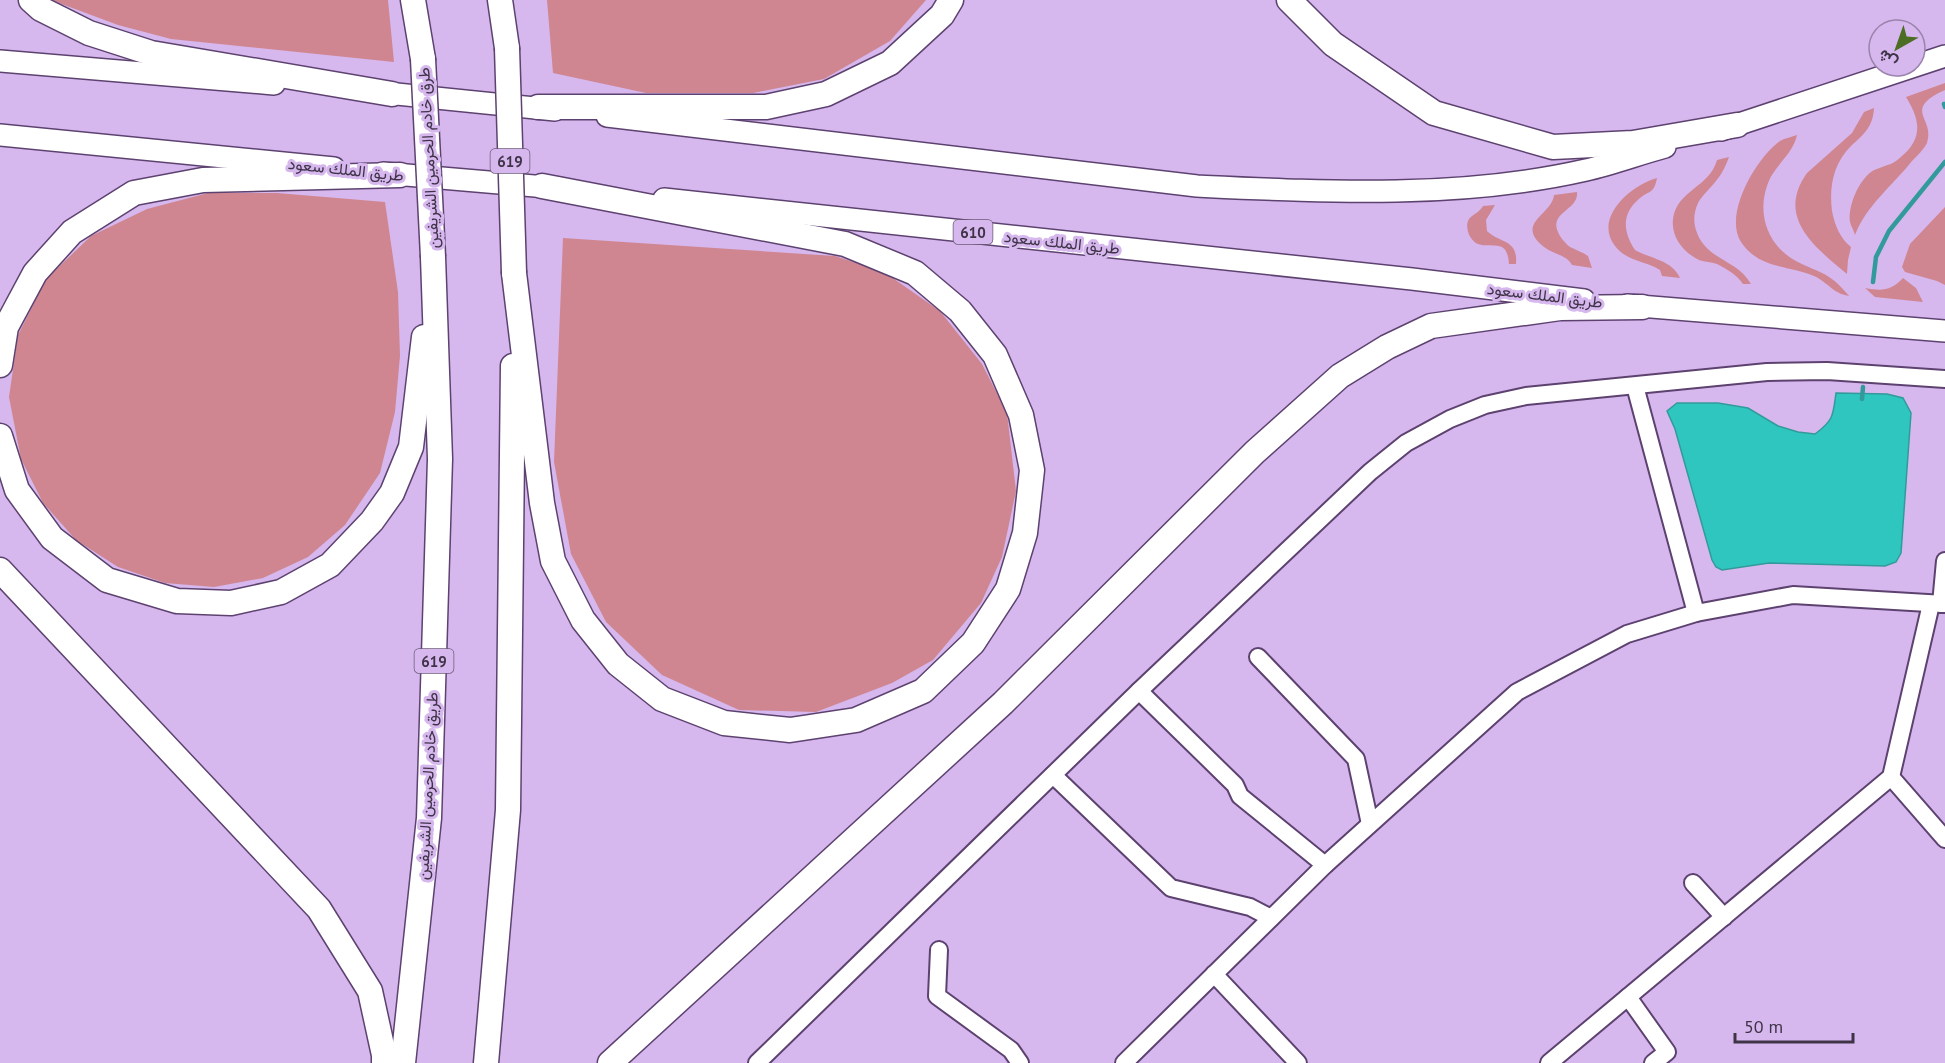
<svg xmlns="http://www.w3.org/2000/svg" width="1945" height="1063" viewBox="0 0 1945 1063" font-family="'PT Sans',Vazirmatn,sans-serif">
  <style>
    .green { fill: #cf8691 }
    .water { fill: #2ec6bf; stroke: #339a9b; stroke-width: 1.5 }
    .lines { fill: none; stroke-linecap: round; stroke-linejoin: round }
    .stream { stroke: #339a9b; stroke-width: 4.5 }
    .minor-casing { stroke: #5d4270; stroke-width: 20 }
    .major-casing { stroke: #5d4270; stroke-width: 24 }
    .highway-casing { stroke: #5d4270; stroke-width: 27 }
    .minor { stroke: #fff; stroke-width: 16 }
    .major { stroke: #fff; stroke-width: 21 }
    .highway { stroke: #fff; stroke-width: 24 }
    .highway-bridge-casing { stroke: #5d4270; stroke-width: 27; stroke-linecap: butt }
    .highway-bridge { stroke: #fff; stroke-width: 24 }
    .labels { text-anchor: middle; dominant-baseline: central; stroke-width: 6; stroke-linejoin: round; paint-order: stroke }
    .shield { fill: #d6b8ee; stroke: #6c5b7a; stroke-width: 1.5 }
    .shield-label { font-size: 15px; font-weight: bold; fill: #3f3348 }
    .street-label { font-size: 16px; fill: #3f3348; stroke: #d6b8ee }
  </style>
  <rect width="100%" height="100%" fill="#d6b8ee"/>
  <g class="green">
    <polygon points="51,0 388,0 394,62 171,39 118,25"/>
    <polygon points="547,0 926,0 890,41 824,79 753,93 646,93 553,73"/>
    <path d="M1945,83V90C1901,110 1936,118 1927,143C1924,149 1917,156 1912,161C1893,185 1866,206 1855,235C1854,231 1851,226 1850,222C1848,206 1858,182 1871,172C1878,167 1889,166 1896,161C1923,141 1922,123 1906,97Z"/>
    <path d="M1874,108C1873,127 1864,134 1851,146C1833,164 1829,187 1832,211C1835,226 1840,238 1851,247L1848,260L1847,274C1816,248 1775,218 1807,173L1852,133L1864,112Z"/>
    <path d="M1797,135C1793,155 1773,166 1767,186C1757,215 1768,246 1796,261C1806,267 1819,270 1829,277C1837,282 1843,289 1849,296C1832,293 1829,283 1814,276C1788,265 1759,269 1741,242C1723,214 1757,157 1780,141C1785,138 1792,137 1797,135Z"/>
    <path d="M1729,157C1726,165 1722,174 1716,181C1710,189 1703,194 1698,203C1694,212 1693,221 1696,230C1705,260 1737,259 1751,284H1743C1737,275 1727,269 1717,264C1711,262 1705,262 1699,260C1683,252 1671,237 1673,219C1677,190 1710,187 1717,160Z"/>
    <path d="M1657,178C1654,194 1650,190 1640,198C1621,214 1623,231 1635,250C1651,259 1672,260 1680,278L1662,276L1660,270C1646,261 1626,261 1615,246C1593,218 1631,185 1657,178Z"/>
    <path d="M1577,192C1579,210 1549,212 1558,232C1560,237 1565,243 1570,247C1576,250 1582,252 1588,256L1592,268L1572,265C1567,255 1553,254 1544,247C1514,223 1552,215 1554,195Z"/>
    <polygon points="208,193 277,193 385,202 398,292 400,356 395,412 380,473 345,525 308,557 263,578 214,587 165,583 118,567 76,540 43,503 21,459 9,397 18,335 46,279 91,236 147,209"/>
    <path d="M1495,205L1486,220L1487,231C1501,244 1518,239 1516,264H1509C1507,238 1495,249 1478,244C1470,241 1464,227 1469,219C1473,214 1480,212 1483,206Z"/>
    <polygon points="1945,207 1945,285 1937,281 1905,272 1902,267 1910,244"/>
    <polygon points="563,238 835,256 884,272 940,311 982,364 1007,413 1016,491 1002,557 981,603 933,660 892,683 816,712 739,710 662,675 606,622 571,554 554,462"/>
    <path d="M1903,278L1916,288L1923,302L1875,297L1865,288C1882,291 1891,291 1903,278Z"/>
  </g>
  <path class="water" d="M1836,393L1887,394L1903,398L1911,413L1901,553L1896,562L1885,566L1769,563L1722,570L1716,567L1712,560L1675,429L1667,411L1677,403H1718L1748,408L1778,426L1798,432L1815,434C1834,420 1833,415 1836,393Z"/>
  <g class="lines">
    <g class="stream">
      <polyline points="1944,104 1945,107"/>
      <polyline points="1873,282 1876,257 1889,231 1945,162"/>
      <polyline points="1862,399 1863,387"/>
    </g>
    <defs>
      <g id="minor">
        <polyline points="1635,386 1696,613"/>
        <polyline points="1941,604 1945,561"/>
        <polyline points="1258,657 1356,759 1370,824"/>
        <polyline points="1139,691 1235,785 1240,796 1325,865"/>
        <polyline points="1053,775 1171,888 1250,907 1271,918"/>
        <polyline points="1891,777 1945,839"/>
        <polyline points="1693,883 1724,917"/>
        <polyline points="939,950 937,996 1011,1050 1020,1063"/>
        <polyline points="1214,974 1298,1063"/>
        <polyline points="1628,997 1667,1052 1653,1063"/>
        <polyline points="757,1063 1139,691 1370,472 1406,443 1450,419 1485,405 1526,396 1767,372 1827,371 1945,379"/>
        <polyline points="1124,1063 1325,865 1517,692 1627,634 1696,613 1793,595 1945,604"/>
        <polyline points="1549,1063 1891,777 1931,604"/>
      </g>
      <g id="major">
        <polyline points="0,61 274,84"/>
        <polyline points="377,92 555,110"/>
        <path d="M607,116L1197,186C1326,192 1459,199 1586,170C1612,164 1639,154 1665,147"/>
        <polyline points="1721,130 1945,56"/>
        <polyline points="0,135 334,168"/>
        <polyline points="383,173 558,188"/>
        <polyline points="664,199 1412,279 1584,300"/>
        <polyline points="1627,305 1945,331"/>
      </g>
      <g id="highway">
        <polyline points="31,0 41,9 89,33 151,53 392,94"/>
        <polyline points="413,0 423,59"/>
        <polyline points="500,0 507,48"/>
        <polyline points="1289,0 1333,44 1434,113 1553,147 1633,143 1737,125"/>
        <polyline points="538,107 766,107 826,94 890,63 942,15 951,0"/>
        <polyline points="514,273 542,503 553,561 583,620 618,664 662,699 724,723 790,730 856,720 923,691 973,643 1008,589 1025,533 1032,470 1021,415 995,355 960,311 915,273 845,244 542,186"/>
        <polyline points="0,365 6,327 35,273 72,232 134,193 203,180 400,175"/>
        <polyline points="0,436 17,490 52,538 107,580 177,601 231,603 281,592 330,565 372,521 392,493 411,447 424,337"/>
        <polyline points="0,570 319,909 370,991 384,1055 384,1063"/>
        <polyline points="403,1063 429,818 440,459 433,257"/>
        <polyline points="486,1063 508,810 513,366"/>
        <polyline points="610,1063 1003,703 1255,452 1340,376 1387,347 1431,326 1560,308 1642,307"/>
      </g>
    </defs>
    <use href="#minor" class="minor-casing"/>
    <use href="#major" class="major-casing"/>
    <use href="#highway" class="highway-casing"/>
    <use href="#minor" class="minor"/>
    <use href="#major" class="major"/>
    <use href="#highway" class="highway"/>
    <defs>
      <g id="highway-bridge">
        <polyline points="507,48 514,273"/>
        <polyline points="423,59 433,257"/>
      </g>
    </defs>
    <use href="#highway-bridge" class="highway-bridge-casing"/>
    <use href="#highway-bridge" class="highway-bridge"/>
  </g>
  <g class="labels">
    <g class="shield">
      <rect x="490.5" y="149" width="39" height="24" rx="4.5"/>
      <rect x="953.5" y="220" width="39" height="24" rx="4.5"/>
      <rect x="414.5" y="649" width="39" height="24" rx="4.5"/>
    </g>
    <g class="shield-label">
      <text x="510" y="161">619</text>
      <text x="973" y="232">610</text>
      <text x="434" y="661">619</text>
    </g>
    <g class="street-label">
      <text transform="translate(428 158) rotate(-93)">طرق خادم الحرمين الشريفين</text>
      <text transform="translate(346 169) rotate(6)">طريق الملك سعود</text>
      <text transform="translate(1062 242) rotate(6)">طريق الملك سعود</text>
      <text transform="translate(1545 295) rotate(7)">طريق الملك سعود</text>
      <text transform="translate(427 786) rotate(-87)">طريق خادم الحرمين الشريفين</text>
    </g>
  </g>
  <g transform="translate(1897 48) rotate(220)"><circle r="28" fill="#d6b8ee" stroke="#9a83ac" stroke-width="1.5"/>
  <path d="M0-4.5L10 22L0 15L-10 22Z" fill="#4c6d24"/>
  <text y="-9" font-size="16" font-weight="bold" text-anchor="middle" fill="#3f3348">ش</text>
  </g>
  <path d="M1735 1033v9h118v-9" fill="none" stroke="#3f3348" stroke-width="3"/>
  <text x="1744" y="1033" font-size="18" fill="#3f3348" stroke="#d6b8ee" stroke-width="4.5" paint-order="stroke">50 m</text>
</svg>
